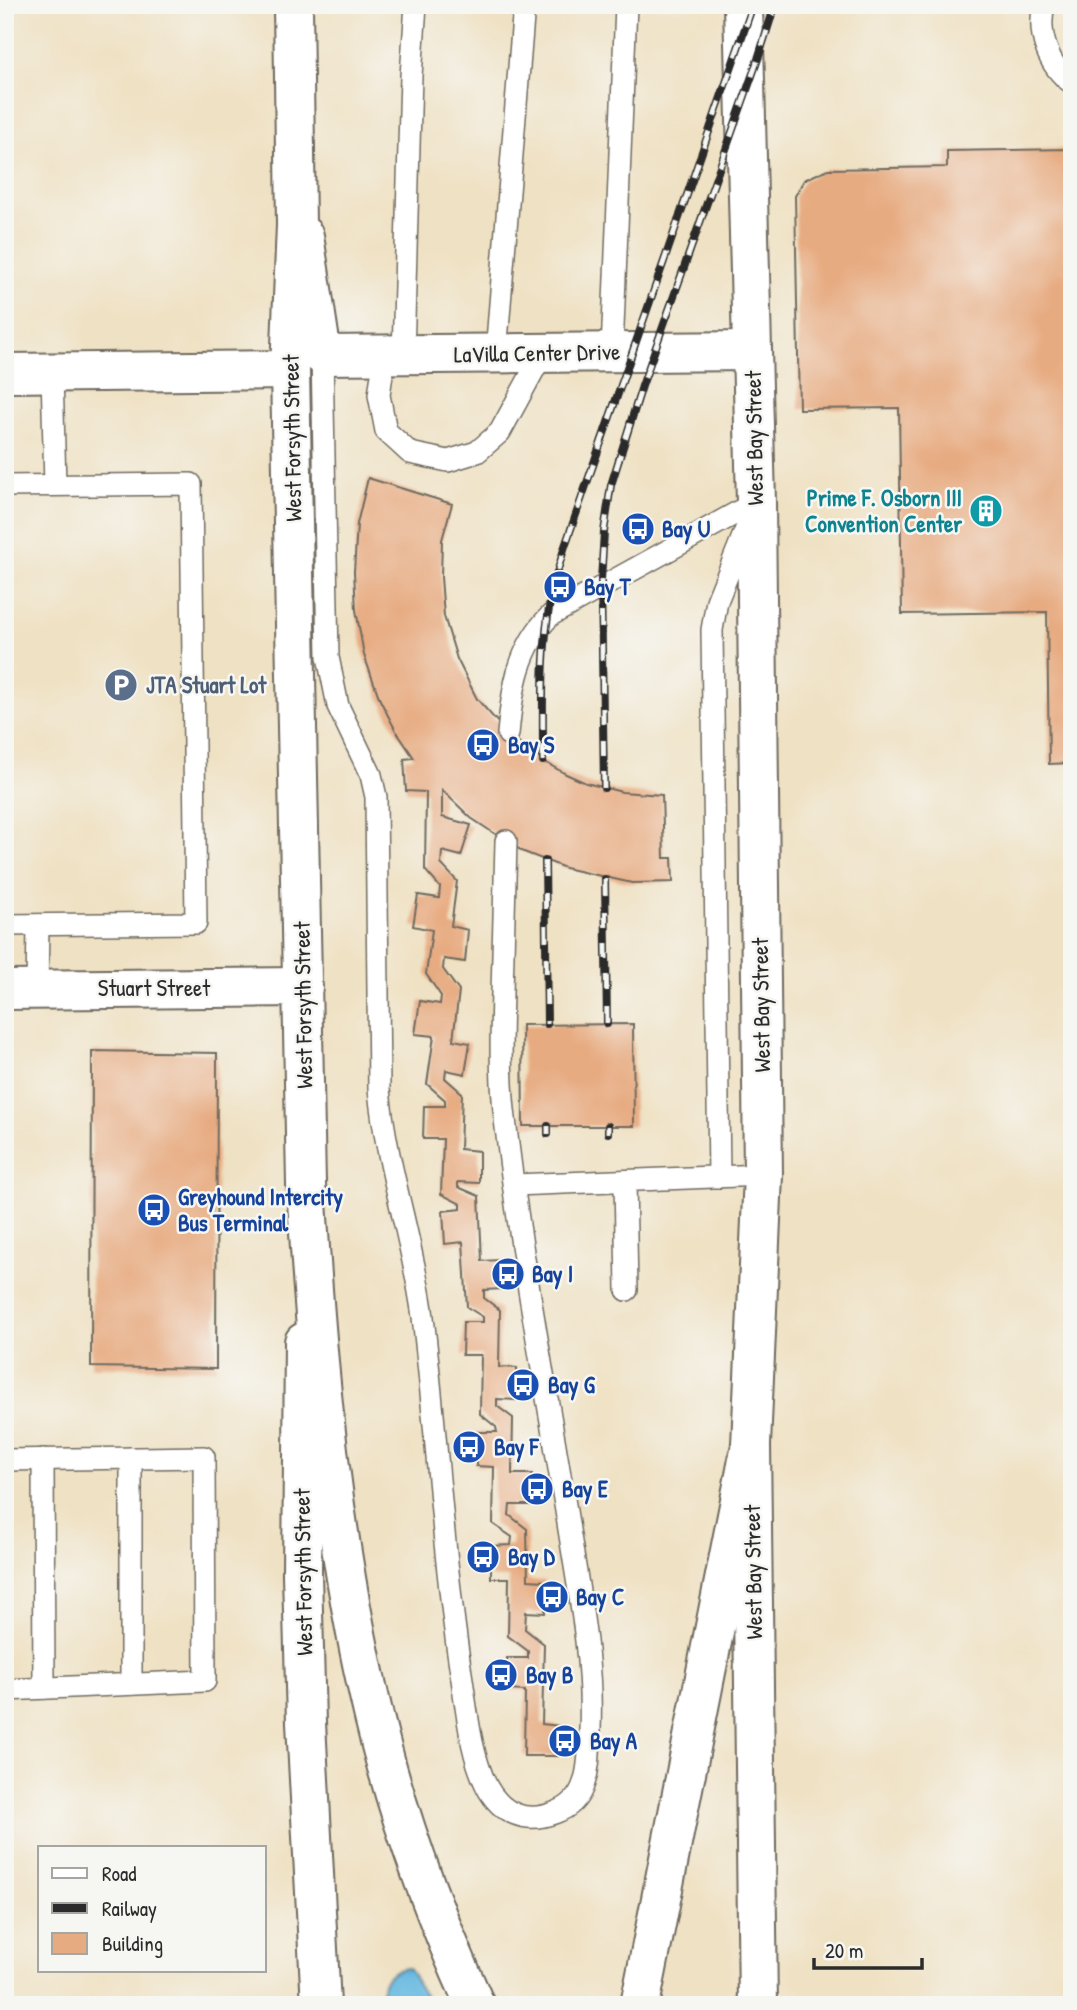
<svg xmlns="http://www.w3.org/2000/svg" width="1077" height="2010" font-family="'Patrick Hand',sans-serif">
  <rect width="100%" height="100%" fill="#f6f6f2"/>
  <filter id="ink" filterUnits="userSpaceOnUse"><feTurbulence type="fractalNoise" baseFrequency=".0143" numOctaves="2"/><feDisplacementMap in="SourceGraphic" scale="14" xChannelSelector="R" yChannelSelector="G"/><feConvolveMatrix kernelMatrix="1 2 1 2 8 2 1 2 1" color-interpolation-filters="sRGB"/></filter>
  <filter id="wash" filterUnits="userSpaceOnUse"><feTurbulence type="fractalNoise" baseFrequency=".00686" numOctaves="4" result="noise"/><feDisplacementMap in="SourceGraphic" scale="28" xChannelSelector="R" yChannelSelector="G"/><feGaussianBlur stdDeviation="1.57" result="paint"/><feColorMatrix in="noise" values="0 0 0 0 0 0 0 0 0 0 0 0 0 0 0 0 0 1.4 0 .05"/><feComposite in="paint" operator="in"/></filter>
  <g filter="url(#wash)">
    <rect width="100%" height="100%" fill="#efe1c3"/>
    <path fill="#65b8e0" stroke="#487286" stroke-width="2" d="M408,1968l23,37h-52c2,-22 5,-35 29,-37z"/>
    <g id="blocks">
      <g fill="#e7ab81">
        <path d="M1072,149v614l-23,1 -2,-152 -145,2 -3,-206 -100,1 -4,-213 9,-16 24,-11 119,-2v-16z"/>
        <path d="M368,478l84,26 -10,36 -1,37 3,39 13,43 20,40 31,35 35,27 23,13 20,9 36,9 40,3 2,63h8l1,24 -41,1 -67,-15 -41,-16 -35,-22 -18,-12 -29,-28v27l29,8 -10,31 -19,-5 -1,13 16,17 -6,45 17,4 -3,32 -21,-3 -1,10 16,22 -6,49 17,3 -5,31 -19,-4 -1,8 17,15 -2,56 19,2v32l-21,-1v5l21,9 3,65 17,-1 3,29 -18,1v8l16,12 -1,57 18,1v32l-20,-1v7l16,12 -1,56h20l-2,31h-20l-1,10 18,14 1,51 17,1v32l-19,-1 -1,17 19,15 -2,80 18,2 -1,30h-35l1,-65 -18,-1v-32h21v-7l-20,-15 1,-58h-18v-32l20,-1 1,-8 -19,-13 1,-57 -18,-1v-34h21l-1,-5 -16,-13 1,-59h-19l1,-33h20v-5l-16,-10 -4,-65 -18,2 -2,-33 18,-2v-5l-20,-10 2,-55h-20l1,-33h21v-6l-18,-16 7,-48 -19,-2 5,-33 20,3 1,-8 -15,-22 6,-44 -19,-4 5,-31 21,3 1,-11 -15,-17 1,-78 -20,-1 -2,-32 10,-1 -18,-27 -16,-31 -16,-45 -8,-45 -2,-38 3,-48z"/>
        <path d="M633,1024l1,102h-111l-1,-101z"/>
        <path d="M92,1051l125,2 -1,316 -125,-2z"/>
      </g>
    </g>
  </g>
  <g filter="url(#ink)">
    <use href="#blocks" fill-opacity="0" stroke="#706b60" stroke-width="2"/>
    <g fill="none" stroke-linecap="round" stroke-linejoin="round">
      <defs>
        <g id="service">
          <path d="M1044,5c-7,29 4,61 28,78"/>
          <path d="M612,352l14,-347"/>
          <path d="M385,354l-6,41 7,36 24,22 38,8 29,-9 23,-20 43,-79"/>
          <path d="M496,354l28,-349"/>
          <path d="M322,355l6,302 10,49 33,69 5,22 3,292c7,77 34,151 44,228 14,119 20,239 38,356 6,37 9,80 26,114 14,26 38,37 67,26 15,-5 25,-14 30,-30 6,-17 5,-35 6,-53 3,-72 -12,-142 -23,-213 -22,-135 -48,-271 -63,-407 -4,-39 -3,-78 -2,-117 1,-50 3,-101 4,-152"/>
          <path d="M403,355l8,-279 5,-71"/>
          <path d="M52,373l3,112"/>
          <path d="M5,486l186,-2 5,439 -191,2"/>
          <path d="M508,734c4,-44 10,-87 43,-119l205,-113"/>
          <path d="M37,989l1,-64"/>
          <path d="M719,1177l-7,-547 5,-29 31,-77"/>
          <path d="M625,1181l2,109"/>
          <path d="M514,1185l249,-10"/>
          <path d="M43,1459l1,229"/>
          <path d="M5,1460l199,-3 1,224 -200,9"/>
          <path d="M131,1684v-226"/>
        </g>
        <g id="minor">
          <path d="M304,236l18,119 430,-4"/>
          <path d="M5,373l285,-3"/>
          <path d="M5,990l298,-3"/>
        </g>
        <path id="tertiary" d="M304,1342l-2,232 4,149 15,282"/>
        <path id="secondary" d="M743,5l13,497 7,673 -12,270 7,560"/>
        <path id="primary" d="M293,5l3,220 -6,145 16,814"/>
        <g id="motorway">
          <path d="M306,1184c11,188 28,379 75,561 23,89 56,176 94,260"/>
          <path d="M640,2005l111,-560"/>
        </g>
      </defs>
      <use href="#service" stroke="#706b60" stroke-width="24"/>
      <use href="#minor" stroke="#706b60" stroke-width="42"/>
      <use href="#tertiary" stroke="#706b60" stroke-width="42"/>
      <use href="#secondary" stroke="#706b60" stroke-width="42"/>
      <use href="#primary" stroke="#706b60" stroke-width="42"/>
      <use href="#motorway" stroke="#706b60" stroke-width="42"/>
      <use href="#service" stroke="#fff" stroke-width="21"/>
      <use href="#minor" stroke="#fff" stroke-width="38"/>
      <use href="#tertiary" stroke="#fff" stroke-width="38"/>
      <use href="#secondary" stroke="#fff" stroke-width="38"/>
      <use href="#primary" stroke="#fff" stroke-width="38"/>
      <use href="#motorway" stroke="#fff" stroke-width="38"/>
      <defs>
        <g id="rail">
          <path d="M543,761c0,-55 -2,-110 8,-165 3,-16 9,-32 13,-47l189,-544"/>
          <path d="M604,788l-3,-208 3,-48 7,-47 31,-99 116,-327 17,-54"/>
          <path d="M545,861l2,163"/>
          <path d="M605,879l2,145"/>
          <path d="M548,1126v8"/>
          <path d="M608,1126v7"/>
        </g>
      </defs>
      <use href="#rail" stroke="#2b2b2b" stroke-width="8"/>
      <use href="#rail" stroke="#f6f6f2" stroke-width="5" stroke-dasharray="16" stroke-linecap="butt"/>
    </g>
  </g>
  <defs>
    <symbol id="building-disc" viewBox="-11 -11 22 22"><circle r="9.5" fill="#0f9aa8" stroke="#f6f6f2"/><path d="M-4-6H4V6H1V3H-1V6H-4ZM-2.5-4.3h1.7v1.8h-1.7ZM.8-4.3h1.7v1.8H.8ZM-2.5-1h1.7V.8h-1.7ZM.8-1h1.7V.8H.8Z" fill="#fff"/></symbol>
    <symbol id="bus-disc" viewBox="-11 -11 22 22"><circle r="9.5" fill="#1a4fb4" stroke="#f6f6f2"/><path d="M-5-6H5V4H4V6H2V4H-2V6H-4V4H-5ZM-3.5-4V0h7V-4ZM-3.5 1.2v1.5H-2V1.2ZM2 1.2v1.5H3.5V1.2Z" fill="#fff"/></symbol>
    <symbol id="parking-disc" viewBox="-11 -11 22 22"><circle r="9.5" fill="#5c6f8a" stroke="#f6f6f2"/><path d="M-3.5-5.5H1a3.5 3.5 0 0 1 0 7H-1V5.5H-3.5ZM-1-3.4V-.6H.8a1.4 1.4 0 0 0 0-2.8Z" fill="#fff"/></symbol>
  </defs>
  <g fill-rule="evenodd">
    <use href="#building-disc" x="967" y="492" width="38" height="38"/>
    <use href="#bus-disc" x="619" y="510" width="38" height="38"/>
    <use href="#bus-disc" x="541" y="568" width="38" height="38"/>
    <use href="#parking-disc" x="102" y="666" width="38" height="38"/>
    <use href="#bus-disc" x="464" y="726" width="38" height="38"/>
    <use href="#bus-disc" x="135" y="1191" width="38" height="38"/>
    <use href="#bus-disc" x="489" y="1255" width="38" height="38"/>
    <use href="#bus-disc" x="504" y="1366" width="38" height="38"/>
    <use href="#bus-disc" x="450" y="1428" width="38" height="38"/>
    <use href="#bus-disc" x="518" y="1470" width="38" height="38"/>
    <use href="#bus-disc" x="464" y="1538" width="38" height="38"/>
    <use href="#bus-disc" x="533" y="1578" width="38" height="38"/>
    <use href="#bus-disc" x="482" y="1656" width="38" height="38"/>
    <use href="#bus-disc" x="546" y="1722" width="38" height="38"/>
  </g>
  <g text-anchor="middle" stroke-width="5" stroke-linejoin="round" paint-order="stroke">
    <g font-size="23" fill="#2b2b2b" stroke="#f6f6f2">
      <text transform="translate(537 353) rotate(-1)" y="8">LaVilla Center Drive</text>
      <text transform="translate(292 438) rotate(-91)" y="8">West Forsyth Street</text>
      <text transform="translate(754 438) rotate(-91)" y="8">West Bay Street</text>
      <text x="154" y="996">Stuart Street</text>
      <text transform="translate(303 1005) rotate(-91)" y="8">West Forsyth Street</text>
      <text transform="translate(761 1005) rotate(-91)" y="8">West Bay Street</text>
      <text transform="translate(303 1572) rotate(-91)" y="8">West Forsyth Street</text>
      <text transform="translate(753 1572) rotate(-91)" y="8">West Bay Street</text>
    </g>
    <g font-size="23" font-weight="bold" fill="#0d838f" stroke="#f6f6f2" text-anchor="end">
      <text x="962" y="506">Prime F. Osborn III<tspan x="962" dy="26">Convention Center</tspan></text>
    </g>
    <g font-size="23" font-weight="bold" fill="#164399" stroke="#f6f6f2" text-anchor="start">
      <text x="662" y="537">Bay U</text>
      <text x="584" y="595">Bay T</text>
      <text x="508" y="753">Bay S</text>
      <text x="178" y="1205">Greyhound Intercity<tspan x="178" dy="26">Bus Terminal</tspan></text>
      <text x="532" y="1282">Bay I</text>
      <text x="548" y="1393">Bay G</text>
      <text x="494" y="1455">Bay F</text>
      <text x="562" y="1497">Bay E</text>
      <text x="508" y="1565">Bay D</text>
      <text x="576" y="1605">Bay C</text>
      <text x="526" y="1683">Bay B</text>
      <text x="590" y="1749">Bay A</text>
    </g>
    <g font-size="23" font-weight="bold" fill="#4e5e75" stroke="#f6f6f2" text-anchor="start">
      <text x="146" y="693">JTA Stuart Lot</text>
    </g>
  </g>
  <rect width="1077" height="2010" fill="none" stroke="#f6f6f2" stroke-width="28"/>
  <rect x="38" y="1846" width="228" height="126" fill="#f6f6f2" stroke="#a5a5a2" stroke-width="2"/>
  <rect x="52" y="1868" width="35" height="10" fill="#ffffff" stroke="#a5a5a2" stroke-width="2"/>
  <text x="102" y="1881" font-size="21" fill="#2b2b2b">Road</text>
  <rect x="52" y="1903" width="35" height="10" fill="#2b2b2b" stroke="#a5a5a2" stroke-width="2"/>
  <text x="102" y="1916" font-size="21" fill="#2b2b2b">Railway</text>
  <rect x="52" y="1933" width="35" height="21" fill="#e7ab81" stroke="#a5a5a2" stroke-width="2"/>
  <text x="102" y="1951" font-size="21" fill="#2b2b2b">Building</text>
  <path d="M814 1958v10h108v-10" fill="none" stroke="#2b2b2b" stroke-width="3.5"/>
  <text x="825" y="1958" font-size="21" fill="#2b2b2b" stroke="#f6f6f2" stroke-width="5" paint-order="stroke">20 m</text>
</svg>
